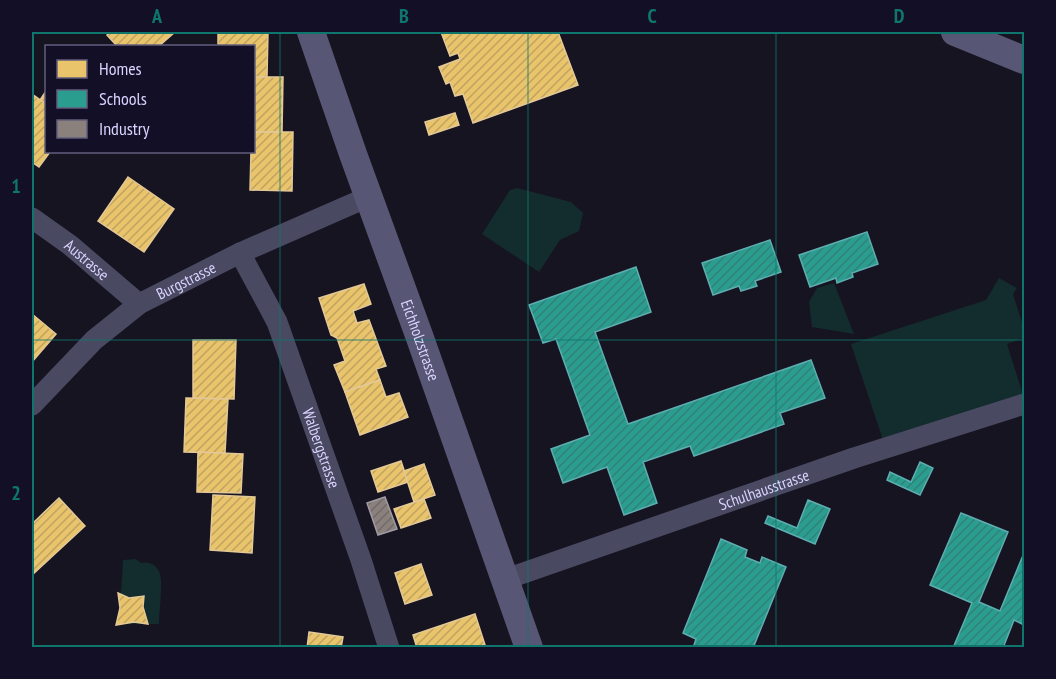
<svg xmlns="http://www.w3.org/2000/svg" width="1056" height="679" font-family="'PT Sans Narrow',sans-serif">
  <defs>
    <pattern id="homes-hatch" width="6" height="6" patternUnits="userSpaceOnUse" patternTransform="scale(1.5)"><rect width="6" height="6" fill="#e9c46a"/><path d="M-1 1l2-2M0 6l6-6M5 7l2-2" fill="none" stroke="#bfa362"/></pattern>
    <pattern id="schools-hatch" width="6" height="6" patternUnits="userSpaceOnUse" patternTransform="scale(1.5)"><rect width="6" height="6" fill="#2a9d8f"/><path d="M-1 1l2-2M0 6l6-6M5 7l2-2" fill="none" stroke="#31817b"/></pattern>
    <pattern id="industry-hatch" width="6" height="6" patternUnits="userSpaceOnUse" patternTransform="scale(1.5)"><rect width="6" height="6" fill="#8a817c"/><path d="M-1 1l2-2M0 6l6-6M5 7l2-2" fill="none" stroke="#706a6b"/></pattern>
  </defs>
  <rect width="100%" height="100%" fill="#161421"/>
  <g fill="#132c2d">
    <path d="M517,188l54,14 12,11 -4,18 -19,9 -21,32 -57,-38 28,-44z"/>
    <path d="M999,278l18,10 -4,6 11,35v9l-17,6 16,51 -140,45 -32,-96 135,-44z"/>
    <path d="M834,283l20,51 -42,-7 -3,-25 8,-14z"/>
    <path d="M136,559l5,4c9,-2 16,2 19,11 3,8 -1,40 -1,50h-40l4,-64z"/>
  </g>
  <g fill="url(#homes-hatch)" stroke="#e4c997" stroke-width="1.5">
    <path d="M111,32h64l-16,14h-42l-10,-11z"/>
    <path d="M218,32h50l-1,45h-13v-31h-36z"/>
    <path d="M441,32h117l20,53 -105,38 -10,-29 -8,2 -5,-14 -4,2 -7,-17 21,-8 -2,-6 -8,3z"/>
    <path d="M254,77h29l-1,55h-28z"/>
    <path d="M46,91v13l-6,-4z"/>
    <path d="M32,94l14,10v48h4l-11,15 -7,-5z"/>
    <path d="M455,113l4,12 -30,10 -4,-13z"/>
    <path d="M254,132h39l-1,59 -42,-1 1,-38h3z"/>
    <path d="M128,177l46,32 -30,43 -46,-31z"/>
    <path d="M364,284l7,20 -18,7 4,12 12,-3 17,46 -10,3 4,11 -35,12 -11,-27 11,-4 -8,-23 -6,-3 -12,-37z"/>
    <path d="M32,314l24,20 -24,28z"/>
    <path d="M193,340h43l-2,59 -41,-1z"/>
    <path d="M380,380l6,17 13,-4 9,24 -48,18 -15,-43z"/>
    <path d="M186,398l42,1 -3,54 -41,-1z"/>
    <path d="M198,452l45,2 -2,39 -44,-1z"/>
    <path d="M401,461l7,21 -30,10 -7,-21z"/>
    <path d="M424,464l11,31 -21,7 -10,-31z"/>
    <path d="M213,495l42,2 -3,56 -42,-3z"/>
    <path d="M59,498l26,28 -53,49v-51z"/>
    <path d="M424,499l7,19 -30,10 -7,-19z"/>
    <path d="M421,564l11,31 -27,9 -10,-31z"/>
    <path d="M118,593l11,5 15,-2 -1,11 5,17 -14,-2 -18,3 4,-17z"/>
    <path d="M475,614l11,34h-69l-4,-13z"/>
    <path d="M309,632l34,5 -2,11h-34z"/>
  </g>
  <g fill="url(#schools-hatch)" stroke="#5eaeb1" stroke-width="1.5">
    <path d="M867,232l11,32 -26,9 1,4 -16,6 -1,-5 -26,9 -11,-32z"/>
    <path d="M770,240l11,32 -26,9 2,5 -16,5 -2,-5 -26,9 -11,-32z"/>
    <path d="M636,267l15,45 -56,20 33,92 183,-64 14,38 -45,15 4,11 -90,32 -4,-10 -47,16 14,41 -33,12 -17,-48 -44,16 -12,-34 39,-14 -34,-96 -13,4 -14,-38z"/>
    <path d="M920,462l13,6 -13,27 -33,-15 3,-8 21,10z"/>
    <path d="M808,500l22,9 -15,35 -50,-21 3,-7 29,12z"/>
    <path d="M961,513l47,19 -29,70 21,9 24,-58v72l-10,-5 -11,28h-50l19,-45 -42,-18z"/>
    <path d="M721,539l26,11 -2,7 15,6 2,-6 24,10 -33,81h-60l3,-9 -13,-6z"/>
  </g>
  <path fill="url(#industry-hatch)" stroke="#a29aa3" stroke-width="1.5" d="M385,497l12,32 -19,6 -11,-32z"/>
  <g fill="none" stroke-linecap="round" stroke-linejoin="round">
    <g stroke="#4a4962" stroke-width="21">
      <path id="s1" d="M32,218l38,27 69,59"/>
      <path id="s2" d="M240,253l37,69 84,238 28,88"/>
      <path id="s3" d="M32,405l62,-65 45,-36 101,-51 128,-56"/>
      <path id="s4" d="M506,579l348,-121 170,-54"/>
    </g>
    <g stroke="#575674" stroke-width="28">
      <path id="s5" d="M311,32l42,122 67,184 109,310"/>
      <path d="M955,32l69,28"/>
    </g>
  </g>
  <path fill="none" stroke="#0f766e" stroke-width="1.5" stroke-opacity="0.55" d="M280,32v616M528,32v616M776,32v616M32,340h992"/>
  <g text-anchor="middle" stroke-width="6" stroke-linejoin="round" paint-order="stroke">
    <g font-size="16" fill="#d9d4ff" stroke="#130f26">
      <text dy="6" stroke="none"><textPath href="#s1" startOffset="69">Austrasse</textPath></text>
      <text dy="6" stroke="none"><textPath href="#s3" startOffset="200">Burgstrasse</textPath></text>
      <text dy="6" stroke="none"><textPath href="#s5" startOffset="327">Eichholzstrasse</textPath></text>
      <text dy="6" stroke="none"><textPath href="#s2" startOffset="212">Walbergstrasse</textPath></text>
      <text dy="6" stroke="none"><textPath href="#s4" startOffset="273">Schulhausstrasse</textPath></text>
    </g>
  </g>
  <rect width="1056" height="679" fill="none" stroke="#130f26" stroke-width="66"/>
  <rect x="45" y="45" width="210" height="108" fill="#130f26" stroke="#625e7d" stroke-width="1.5"/>
  <rect x="57" y="60" width="30" height="18" fill="#e9c46a" stroke="#625e7d" stroke-width="1.5"/>
  <text x="99" y="75" font-size="18" fill="#d9d4ff">Homes</text>
  <rect x="57" y="90" width="30" height="18" fill="#2a9d8f" stroke="#625e7d" stroke-width="1.5"/>
  <text x="99" y="105" font-size="18" fill="#d9d4ff">Schools</text>
  <rect x="57" y="120" width="30" height="18" fill="#8a817c" stroke="#625e7d" stroke-width="1.5"/>
  <text x="99" y="135" font-size="18" fill="#d9d4ff">Industry</text>
  <rect x="33" y="33" width="990" height="613" fill="none" stroke="#0f766e" stroke-width="2"/>
  <g font-size="20" text-anchor="middle" font-weight="bold" fill="#0f766e">
    <text x="157" y="23">A</text>
    <text x="404" y="23">B</text>
    <text x="652" y="23">C</text>
    <text x="899" y="23">D</text>
    <text x="16" y="193">1</text>
    <text x="16" y="500">2</text>
  </g>
</svg>
